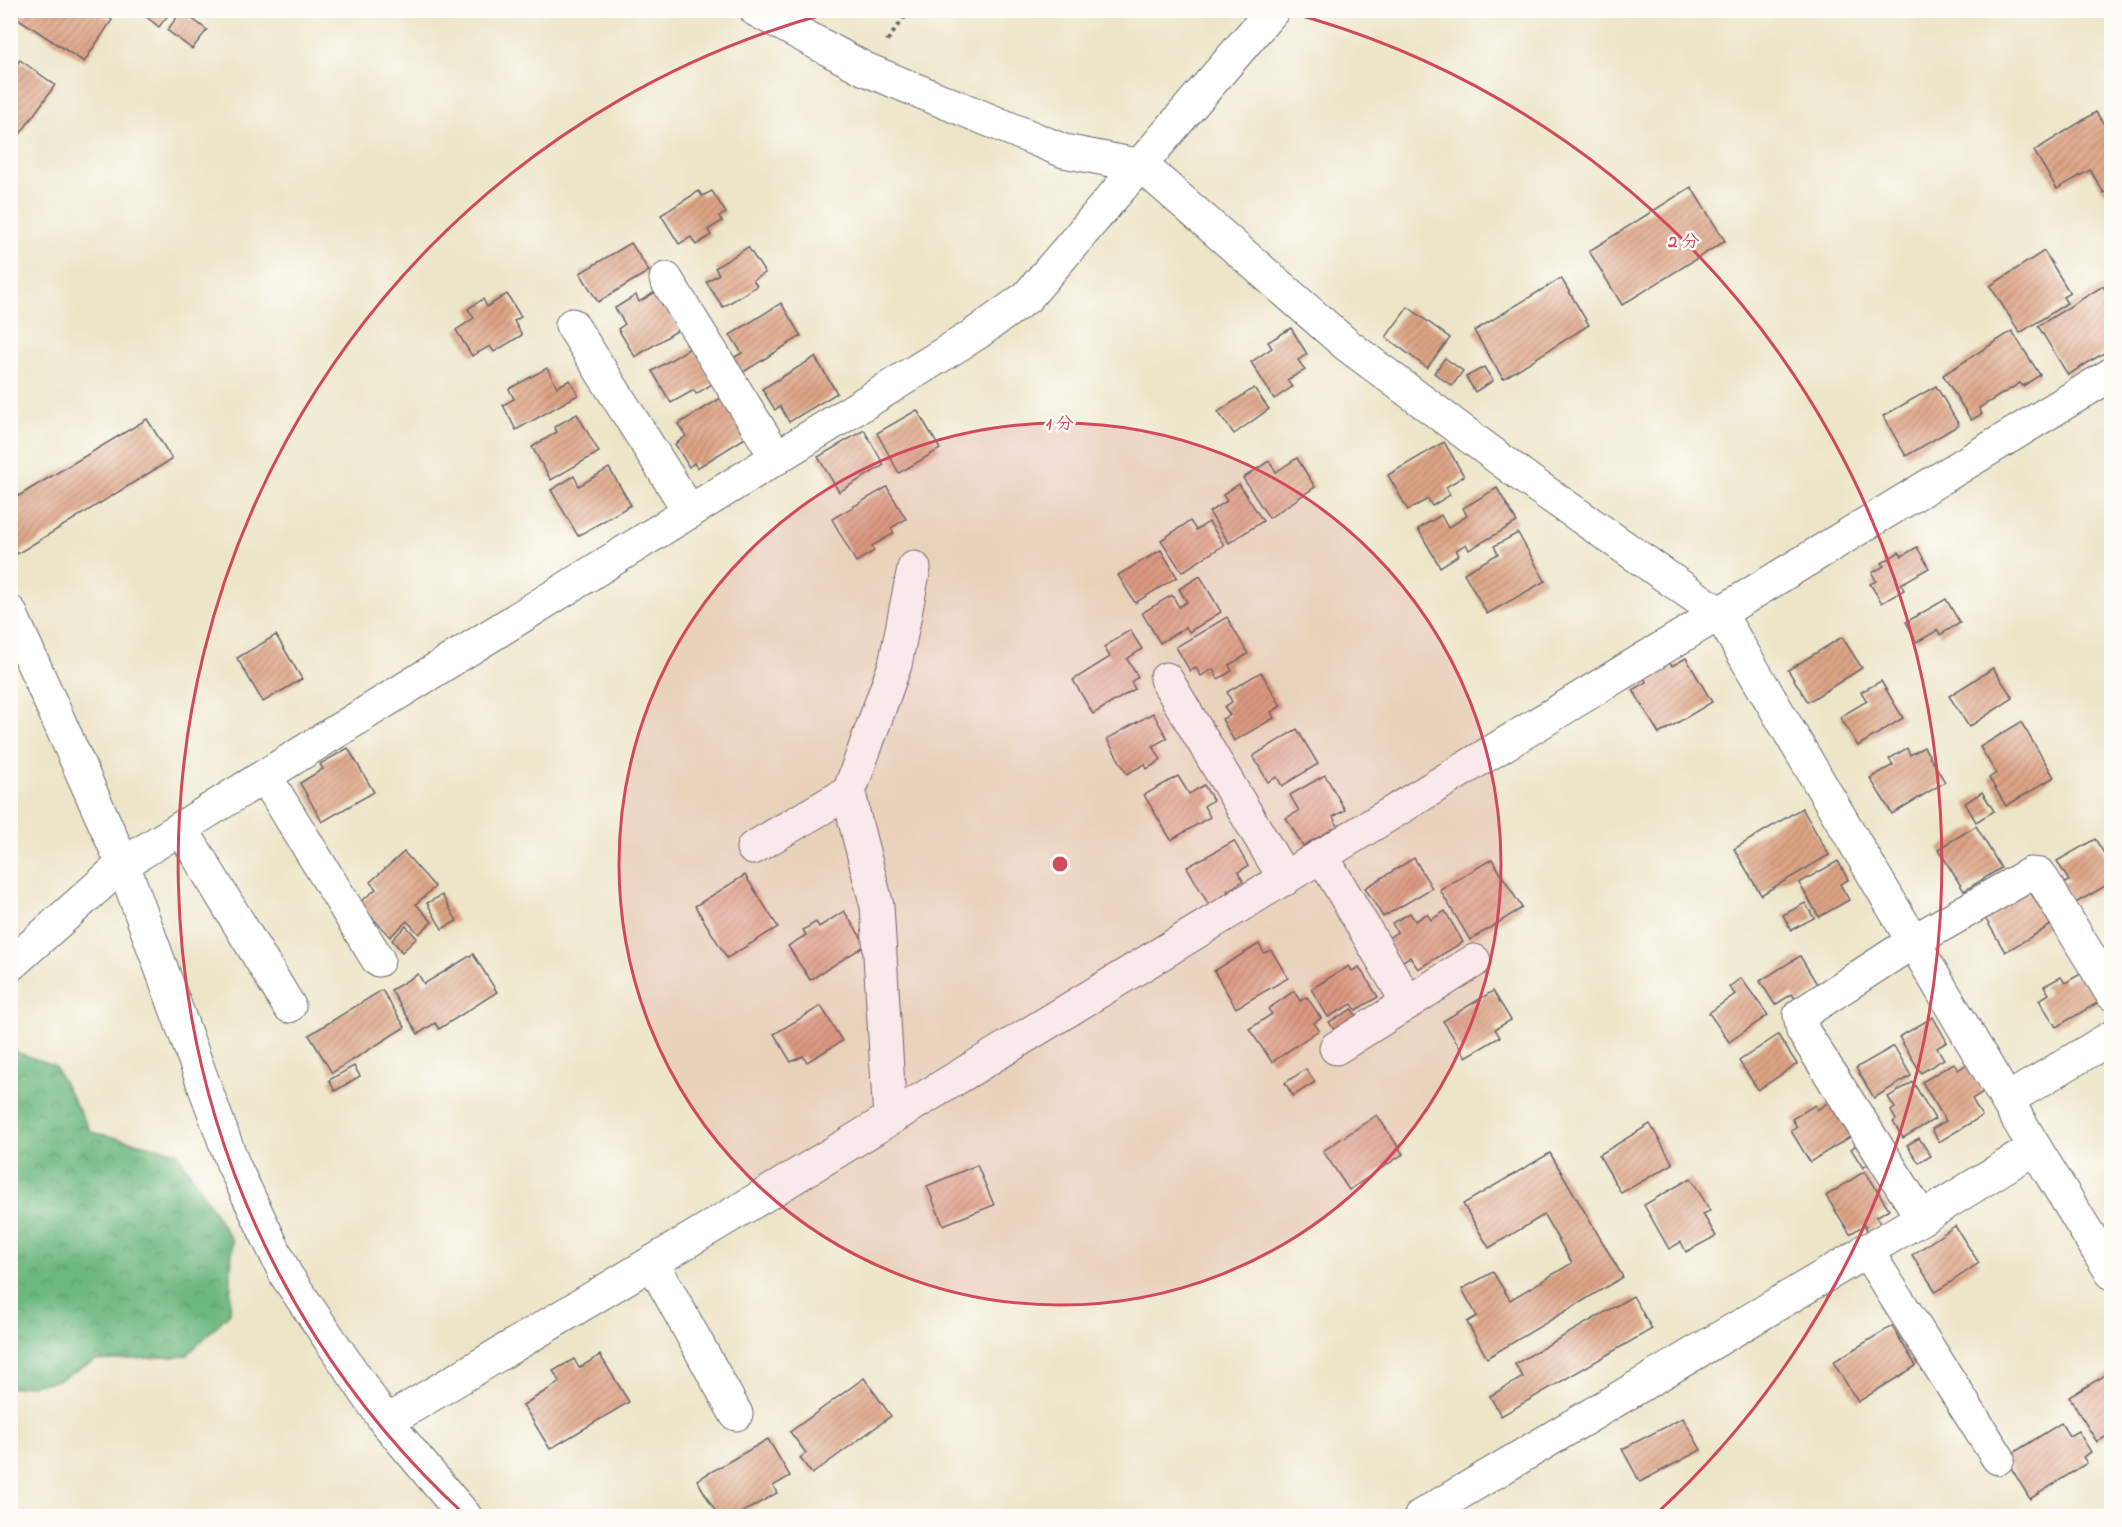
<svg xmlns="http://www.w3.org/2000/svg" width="2122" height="1527" font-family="'Indie Flower','Klee One',sans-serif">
  <defs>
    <pattern id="forest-crowns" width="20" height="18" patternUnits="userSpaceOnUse" patternTransform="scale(1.5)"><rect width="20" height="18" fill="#6db87f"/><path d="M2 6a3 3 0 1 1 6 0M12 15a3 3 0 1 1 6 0" fill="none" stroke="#599569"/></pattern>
    <pattern id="building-hatch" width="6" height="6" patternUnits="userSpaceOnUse" patternTransform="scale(1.5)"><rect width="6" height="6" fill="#dea485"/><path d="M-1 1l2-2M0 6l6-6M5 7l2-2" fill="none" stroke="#b4856e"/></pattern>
  </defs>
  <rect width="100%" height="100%" fill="#fdfcf7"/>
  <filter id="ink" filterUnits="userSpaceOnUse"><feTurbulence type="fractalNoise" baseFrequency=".0167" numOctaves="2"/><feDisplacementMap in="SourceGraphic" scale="12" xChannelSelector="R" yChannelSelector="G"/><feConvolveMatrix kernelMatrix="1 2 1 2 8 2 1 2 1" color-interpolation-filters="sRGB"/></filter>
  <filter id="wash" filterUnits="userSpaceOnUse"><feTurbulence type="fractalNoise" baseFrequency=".008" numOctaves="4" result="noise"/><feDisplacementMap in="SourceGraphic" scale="24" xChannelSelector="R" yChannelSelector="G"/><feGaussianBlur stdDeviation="1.35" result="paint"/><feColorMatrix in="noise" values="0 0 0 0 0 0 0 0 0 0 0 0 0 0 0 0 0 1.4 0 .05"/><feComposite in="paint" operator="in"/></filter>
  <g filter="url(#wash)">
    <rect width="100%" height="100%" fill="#ede5c8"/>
    <path fill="url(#forest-crowns)" stroke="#486d5d" stroke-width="1.5" d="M10,1050l44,15 37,67 86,20 55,89 -2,72 -44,43 -91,5 -39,20 -45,7z"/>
    <g id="blocks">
      <g fill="url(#building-hatch)">
        <path d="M17,10h81l14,10 -28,42 -70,-46z"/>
        <path d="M138,10h34l-13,17z"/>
        <path d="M182,11l25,19 -15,19 -25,-19z"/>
        <path d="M20,60l35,25 -39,55 -6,-4v-63z"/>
        <path d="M2096,112l16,25v52l-8,4 -14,-23 -33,19 -23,-38z"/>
        <path d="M1691,187l34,54 -103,64 -33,-54z"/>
        <path d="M699,191l3,5 10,-5 14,22 -7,3 3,5 -14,9 3,5 -15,10 -5,-8 -12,7 -18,-29z"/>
        <path d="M631,243l18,28 -51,31 -18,-29z"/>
        <path d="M748,247l17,26 -12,7 4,6 -34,21 -17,-25 13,-8 -4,-6z"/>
        <path d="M2044,251l26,42 -7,4 4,6 -47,30 -30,-47z"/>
        <path d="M1561,278l28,47 -86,54 -29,-48z"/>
        <path d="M2103,286l9,14v48l-44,27 -30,-49z"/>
        <path d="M657,291l23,38 -45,28 -17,-28 7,-5 -10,-16 21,-13 3,7z"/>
        <path d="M507,294l14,23 -7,4 8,14 -28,17 -4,-6 -18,10 -16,-26 18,-12 -6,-9 15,-10 4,8z"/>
        <path d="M781,303l20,33 -59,37 -9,-15 9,-5 -12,-18z"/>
        <path d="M1408,307l42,31 -23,30 -41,-31z"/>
        <path d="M1291,328l16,26 -9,6 7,10 -18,10 5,7 -18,12 -23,-37 21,-14 -4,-6z"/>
        <path d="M2012,331l28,44 -17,11 -3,-3 -41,25 3,6 -11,6 -28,-45z"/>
        <path d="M692,347l22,36 -18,11 -2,-4 -23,13 -19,-32z"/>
        <path d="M815,357l22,36 -48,29 -9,-16 -5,4 -13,-21z"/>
        <path d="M1445,358l18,13 -11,15 -18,-13z"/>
        <path d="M1484,367l9,14 -18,11 -9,-15z"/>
        <path d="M547,368l10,19 13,-7 8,15 -62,35 -13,-25 11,-6 -5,-10z"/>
        <path d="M1936,386l23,39 -53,31 -23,-40z"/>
        <path d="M1254,388l15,21 -35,25 -16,-22z"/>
        <path d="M721,398l29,37 -53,33 -3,-5 -5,4 -14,-23 11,-8 -8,-12z"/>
        <path d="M917,410l23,39 -41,24 -22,-40z"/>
        <path d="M577,414l22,38 -48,28 -19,-33 25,-15 -3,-5z"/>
        <path d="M147,419l25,40 -155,95 -7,-10v-43z"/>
        <path d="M864,430l20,35 -45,27 -21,-35z"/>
        <path d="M1444,442l20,34 -18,11 4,8 -18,11 -4,-7 -20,11 -20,-35z"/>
        <path d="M1297,458l18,29 -46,31 -26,-40 26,-17 7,11z"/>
        <path d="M609,468l22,37 -53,31 -27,-46 23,-14 5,10z"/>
        <path d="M1239,484l24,37 -34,22 -20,-31 18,-11 -4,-6z"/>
        <path d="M887,487l19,32 -15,9 3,5 -22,13 2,5 -18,11 -24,-43z"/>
        <path d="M1497,488l20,34 -48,28 -3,-6 -10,6 3,5 -19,12 -22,-38 23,-14 7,13 19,-12 -4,-8z"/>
        <path d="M1190,521l6,9 13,-8 15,23 -42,27 -21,-32z"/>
        <path d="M1518,533l27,48 -58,33 -23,-41 34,-19 -4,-8z"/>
        <path d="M1917,547l12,21 -28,16 3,6 -22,13 -12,-19 6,-3 -4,-8 12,-7 -2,-3 17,-11 3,4z"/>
        <path d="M1161,550l16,27 -42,26 -17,-28z"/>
        <path d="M1200,576l21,36 -32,20 -3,-5 -26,16 -18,-30 30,-18 7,12 8,-5 -8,-13z"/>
        <path d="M1946,599l14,24 -20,12 -2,-5 -21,12 -11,-20z"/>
        <path d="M1227,617l21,37 -19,11 3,6 -14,8 -5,-10 -12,7 -5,-8 -6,3 -14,-24z"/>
        <path d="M1130,630l12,19 -15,10 11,18 -7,5 4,7 -42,25 -20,-34 37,-23 -6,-10z"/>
        <path d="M276,635l26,44 -39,23 -26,-44z"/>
        <path d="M1842,637l20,31 -54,34 -20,-32z"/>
        <path d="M1686,658l26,44 -53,32 -26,-44 13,-8 -3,-7 25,-14 4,5z"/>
        <path d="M1993,668l20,30 -44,29 -20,-31z"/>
        <path d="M1261,672l20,34 -10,6 3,6 -40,23 -12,-22 8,-4 -6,-8 8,-5 -5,-10z"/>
        <path d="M1881,681l22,37 -45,28 -18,-29 27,-16 -6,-9z"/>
        <path d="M1153,713l14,25 -14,8 8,14 -14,9 -2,-5 -18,10 -20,-35z"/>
        <path d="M2021,722l33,55 -48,29 -17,-28 7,-5 -16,-26z"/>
        <path d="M1297,729l21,35 -36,22 -5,-9 -9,5 -15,-26z"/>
        <path d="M1924,747l21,35 -53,32 -22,-36 23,-13 -4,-6 18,-11 3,7z"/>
        <path d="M348,748l26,44 -52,30 -22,-39 23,-14 -3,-5z"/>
        <path d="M1325,775l20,35 -12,7 5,9 -35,20 -17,-28 13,-7 -9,-16z"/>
        <path d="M1178,776l11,18 15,-9 9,15 -9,6 6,11 -39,23 -27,-45z"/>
        <path d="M1982,792l12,19 -18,11 -11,-19z"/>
        <path d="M1802,808l27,47 -68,40 -27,-46z"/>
        <path d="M1976,826l25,42 -37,23 -26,-42z"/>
        <path d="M2095,839l17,27v16l-38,22 -12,-20 7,-3 -12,-20z"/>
        <path d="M1234,841l14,25 -10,6 5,9 -16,10 3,5 -20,11 -23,-40z"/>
        <path d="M404,852l31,35 -19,17 16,18 -13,12 -12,-13 -17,16 -31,-34 17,-14 -6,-7z"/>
        <path d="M1414,858l18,30 -49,29 -18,-29z"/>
        <path d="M1492,859l30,49 -52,32 -30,-50z"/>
        <path d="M1838,861l10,19 -8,4 9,16 -30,17 -20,-34z"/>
        <path d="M745,875l33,52 -51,31 -32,-52z"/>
        <path d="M2026,885l25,40 -46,27 -20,-34z"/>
        <path d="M442,895l15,26 -15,8 -15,-26z"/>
        <path d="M1805,903l9,15 -23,12 -8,-15z"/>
        <path d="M844,911l22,34 -56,35 -22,-34 18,-11 -3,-5 13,-8 3,5z"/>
        <path d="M1445,911l18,31 -45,27 -8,-12 -9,5 -14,-23 10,-7 -5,-9 18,-10 5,8 12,-7 4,6z"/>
        <path d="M406,926l11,12 -15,14 -10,-12z"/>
        <path d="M1259,944l5,9 7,-3 17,28 -52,30 -22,-37z"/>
        <path d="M473,954l24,38 -58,37 -4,-6 -17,11 -27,-44 27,-16 6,10z"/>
        <path d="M1800,956l20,33 -22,14 -6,-9 -17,11 -15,-24z"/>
        <path d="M1349,966l3,5 7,-4 19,30 -22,13 -4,-6 -24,13 -17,-28z"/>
        <path d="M2082,973l17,29 -43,25 -17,-27 10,-6 -5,-8 17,-9 4,6z"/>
        <path d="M1741,978l27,37 -39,27 -20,-29 26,-19 -6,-7z"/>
        <path d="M382,990l23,37 -73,46 -23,-38z"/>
        <path d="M1294,991l6,10 7,-4 14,21 -7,5 5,7 -47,32 -23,-33 23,-15 -4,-5z"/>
        <path d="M1493,991l18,29 -16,9 5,8 -34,20 -23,-36z"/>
        <path d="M821,1006l21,35 -35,21 -4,-6 -12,6 -17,-28z"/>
        <path d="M1352,1009l6,10 -22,14 -7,-11z"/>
        <path d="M1933,1017l14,25 -10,6 7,11 -23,14 -22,-36z"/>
        <path d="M1778,1035l19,29 -39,26 -19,-29z"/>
        <path d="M1894,1046l17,30 -37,22 -18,-30z"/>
        <path d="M1954,1063l4,7 9,-6 16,28 -11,7 10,17 -43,26 -7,-13 14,-8 -24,-39z"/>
        <path d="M354,1066l6,10 -25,15 -6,-11z"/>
        <path d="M1306,1069l9,13 -22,14 -8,-13z"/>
        <path d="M1913,1082l22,37 -32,19 -10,-16 3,-2 -5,-9 4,-3 -7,-11z"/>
        <path d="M1832,1100l26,32 -48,30 -19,-31 6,-4 -5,-8 23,-14 2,5z"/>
        <path d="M1377,1115l26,39 -54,36 -26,-39z"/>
        <path d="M1650,1124l23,40 -52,29 -22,-38z"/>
        <path d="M1919,1138l12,18 -12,7 -12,-18z"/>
        <path d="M1864,1139l13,19 -14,10 -12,-19z"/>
        <path d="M1550,1153l73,124 -136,81 -20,-36 10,-6 -15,-27 31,-17 17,28 62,-37 -28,-48 -55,33 -26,-44z"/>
        <path d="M977,1165l17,40 -51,20 -16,-39z"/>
        <path d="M1865,1171l24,38 -13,8 5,6 -13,9 -4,-7 -14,9 -24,-38z"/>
        <path d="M1691,1178l19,33 -7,3 13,22 -30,16 -5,-10 -12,7 -25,-44z"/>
        <path d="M1955,1226l24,37 -43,29 -24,-37z"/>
        <path d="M1633,1296l19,33 -151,87 -11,-20 33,-19 -8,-13z"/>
        <path d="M1892,1326l24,40 -58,36 -25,-40z"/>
        <path d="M600,1355l29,47 -79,47 -27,-44 37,-23 -7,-11 21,-12 5,9z"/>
        <path d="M2112,1371v62l-15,9 -28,-45z"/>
        <path d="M864,1378l27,38 -79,58 -12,-16 6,-5 -16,-21z"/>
        <path d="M1683,1418l18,32 -61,32 -18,-33z"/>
        <path d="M2061,1423l8,13 9,-5 13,21 -8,5 4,6 -57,36 -25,-41z"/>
        <path d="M768,1439l22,37 -17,10 4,7 -41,23h-18l-21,-36z"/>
      </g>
    </g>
  </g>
  <g filter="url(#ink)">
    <use href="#blocks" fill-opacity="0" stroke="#69666c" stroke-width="1.5"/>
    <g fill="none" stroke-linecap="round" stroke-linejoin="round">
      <defs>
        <g id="minor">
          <path d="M756,10l109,59 199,82 78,15 205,179 181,135 192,134 315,534 77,125"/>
          <path d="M666,279l111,179"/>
          <path d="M572,325l118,187"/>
          <path d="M10,612l113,252 110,300 53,111 100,147 79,94"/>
          <path d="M1166,679l119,200"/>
          <path d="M265,776l113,184"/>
          <path d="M181,828l108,178"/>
          <path d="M753,848l96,-56"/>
          <path d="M1322,856l86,147"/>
          <path d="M10,965l113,-101 851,-529 53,-38 246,-287"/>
          <path d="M1336,1048l138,-87"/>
          <path d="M2007,1100l105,-63"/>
          <path d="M890,1119l-13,-213 -22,-85 -6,-29 46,-127 19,-97"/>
          <path d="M1922,1218l-119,-187 -3,-16 114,-74 116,-67 10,1 72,119"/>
          <path d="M1866,1250l132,208"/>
          <path d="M652,1262l84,152"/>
          <path d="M386,1422l382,-229 1344,-819"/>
          <path d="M1421,1516l501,-298 113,-70"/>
        </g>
      </defs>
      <use href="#minor" stroke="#69666c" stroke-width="35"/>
      <path stroke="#69666c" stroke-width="4" stroke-dasharray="4.5 4.5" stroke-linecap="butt" d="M887,41l23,-31"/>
      <use href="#minor" stroke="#fff" stroke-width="33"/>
    </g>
  </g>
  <circle cx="1060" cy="864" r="441" fill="#d1495b" fill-opacity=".12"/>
  <g fill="none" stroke="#d1495b" stroke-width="3">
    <circle cx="1060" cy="864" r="441"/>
    <path d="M464 1514A882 882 0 0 1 832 12M1288 12A882 882 0 0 1 1656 1514"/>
  </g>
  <circle cx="1060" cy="864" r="9" fill="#d1495b" stroke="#fdfcf7" stroke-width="3"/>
  <g font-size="18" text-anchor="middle" font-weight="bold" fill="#d1495b" stroke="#fdfcf7" stroke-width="5" stroke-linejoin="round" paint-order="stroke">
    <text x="1684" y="247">2 分</text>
    <text x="1060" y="429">1 分</text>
  </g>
  <rect width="2122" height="1527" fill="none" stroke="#fdfcf7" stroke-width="36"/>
</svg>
